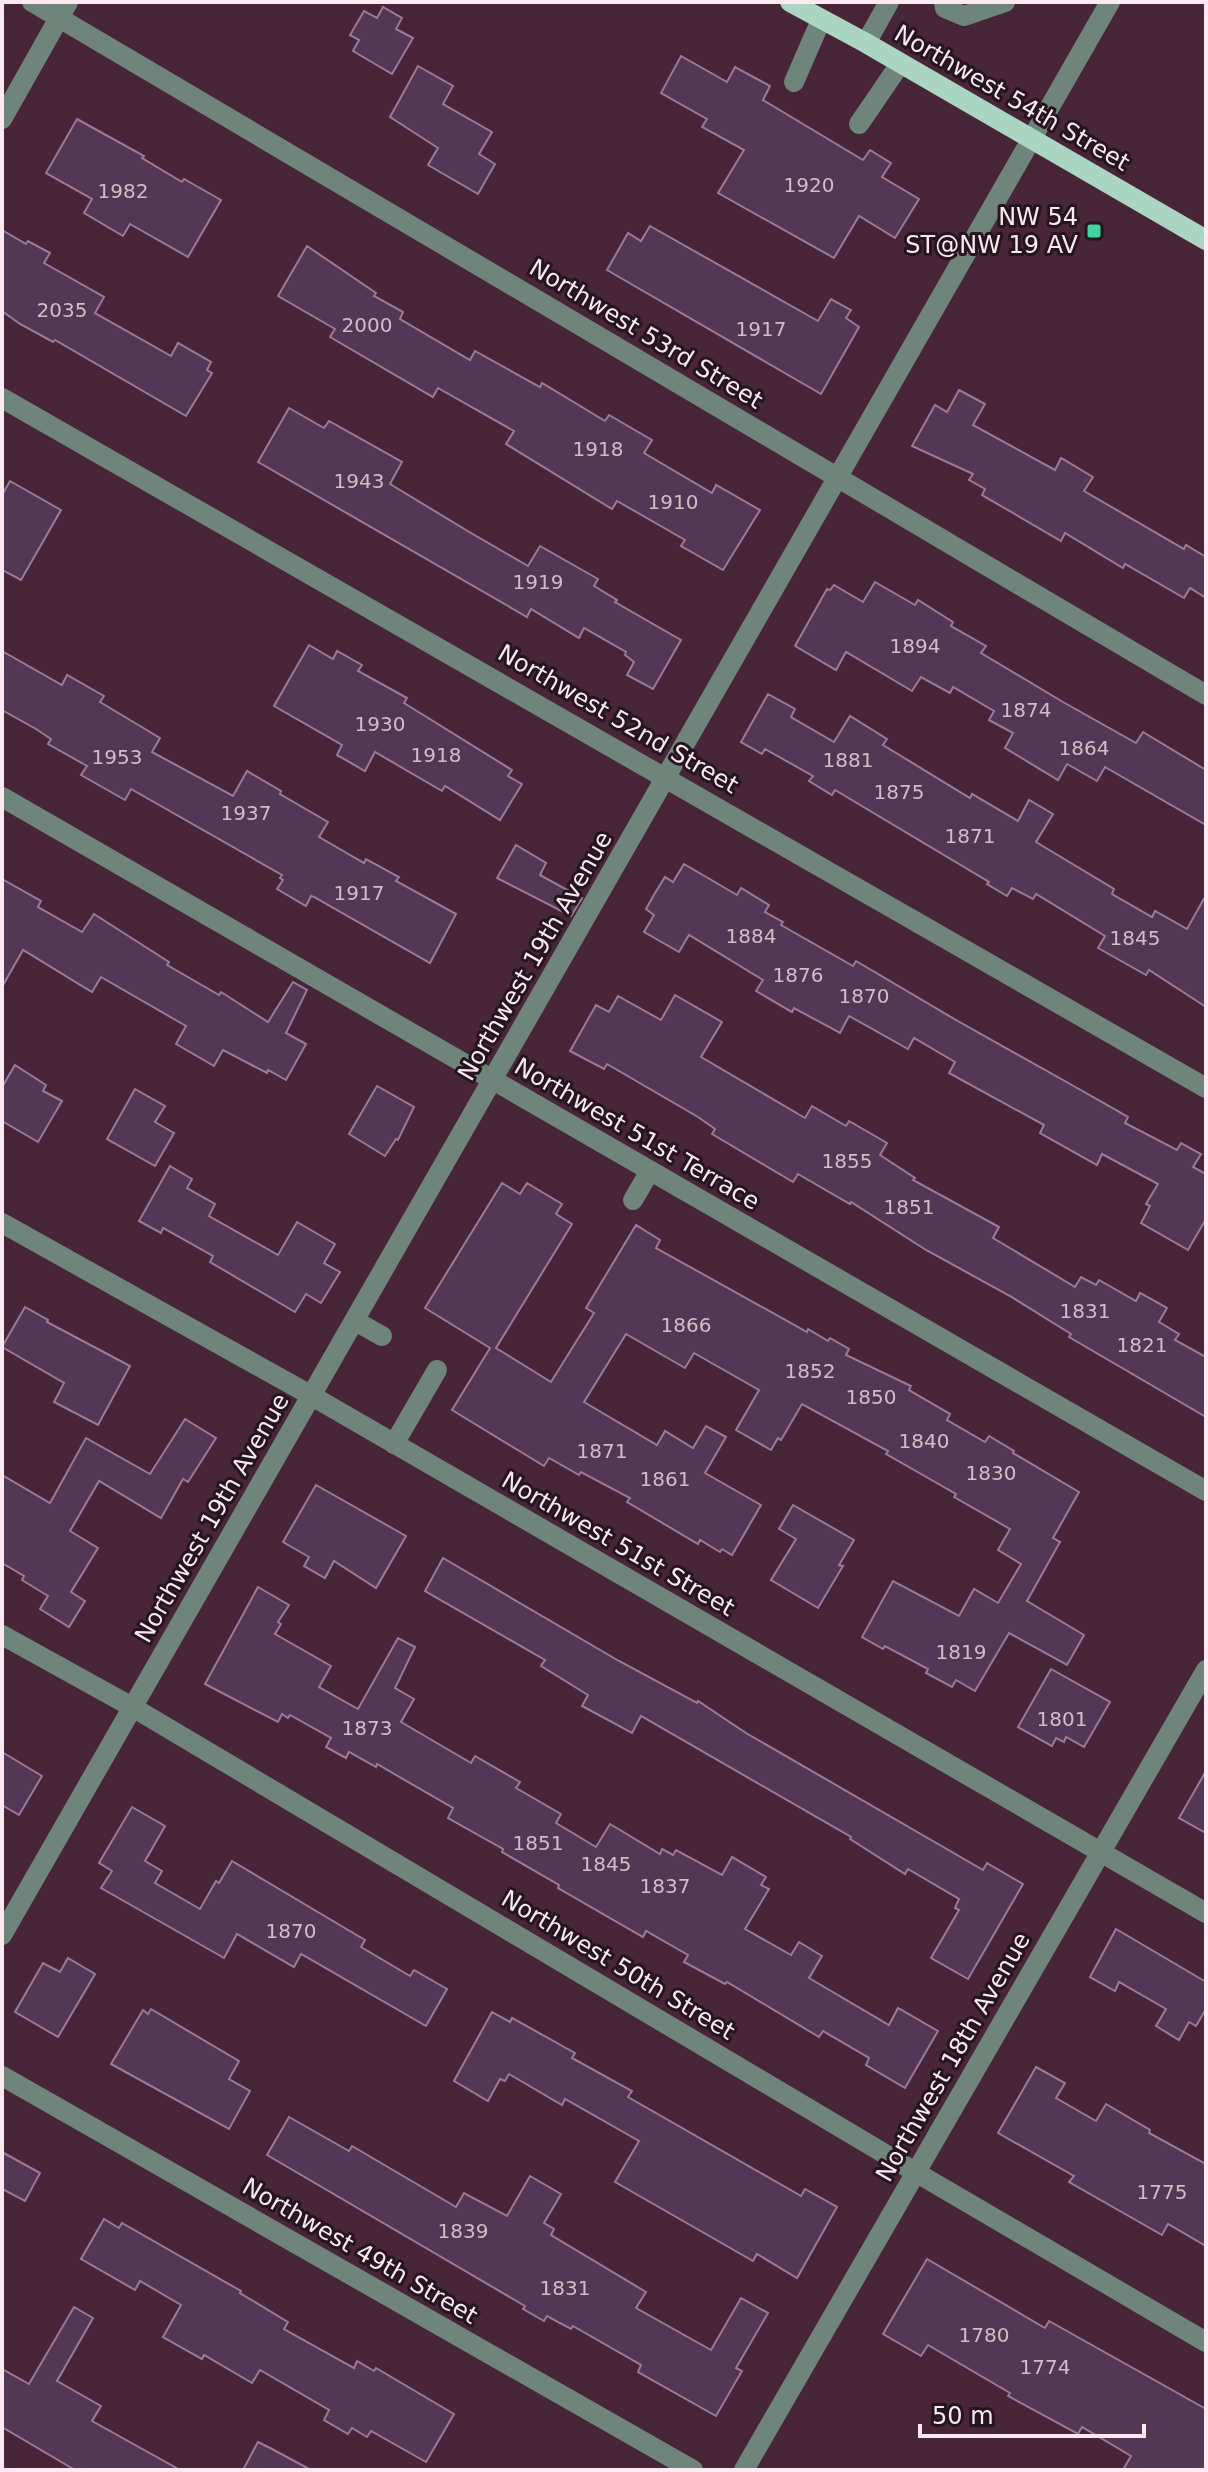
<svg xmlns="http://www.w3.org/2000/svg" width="1208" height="2472" font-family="'DejaVu Sans',sans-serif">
  <rect width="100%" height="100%" fill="#492539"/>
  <g fill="#543754" stroke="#9a7a9b" stroke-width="2">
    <path d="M383,7l19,11 -6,11 17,9 -21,36 -39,-23 6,-11 -9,-5 14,-24 13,7z"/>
    <path d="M681,56l46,26 8,-15 35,19 -7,14 100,60 7,-10 21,13 -9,14 37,22 -24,39 -36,-22 -25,42 -116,-65 26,-43 -42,-23 5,-8 -46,-26z"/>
    <path d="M418,66l35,20 -10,18 49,28 -13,22 16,10 -17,30 -50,-29 10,-17 -48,-31z"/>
    <path d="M77,119l67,37 -2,2 40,24 2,-3 37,21 -33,57 -58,-33 -7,12 -39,-23 8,-14 -46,-26z"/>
    <path d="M650,226l168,95 13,-22 20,11 -5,8 13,9 -38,67 -214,-124 21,-37 13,8z"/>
    <path d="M2,230l24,14 2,-3 22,12 -6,10 60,34 -9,16 76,43 7,-13 33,19 -4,8 5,3 -26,43 -131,-76 -2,2 -33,-18 -18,-13z"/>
    <path d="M307,246l69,47 -2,3 29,16 -3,7 70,41 5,-9 65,36 2,-4 63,38 4,-6 43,25 -8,13 68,40 4,-8 44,25 -37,60 -42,-24 4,-6 -26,-15 -42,-24 -5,8 -106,-65 8,-13 -76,-43 -5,9 -103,-60 5,-8 -57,-33z"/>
    <path d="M959,390l26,14 -12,21 82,45 6,-12 32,19 -9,14 100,58 2,-4 20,12v41l-16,-10 -6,10 -59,-34 -2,4 -58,-35 -4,8 -79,-46 3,-6 -16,-9 4,-6 -61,-28 23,-41 12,7z"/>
    <path d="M289,408l35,20 5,-7 73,41 -12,22 81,49 57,33 12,-20 58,33 -4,7 23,14 -2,2 66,38 -28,49 -26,-14 7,-13 -9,-7 1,-3 -42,-24 -5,10 -48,-29 -4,8 -269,-155z"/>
    <path d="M10,481l51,29 -40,70 -19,-10v-75z"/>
    <path d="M875,582l40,23 3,-5 35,22 -2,4 35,20 -5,7 82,49 73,41 7,-11 63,38v55l-101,-58 -8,14 -30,-17 -9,16 -53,-32 8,-15 -24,-13 5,-9 -41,-24 -3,6 -29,-16 -9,14 -66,-39 -10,18 -41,-24 32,-57 3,1 4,-5 29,17z"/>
    <path d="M309,645l24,14 4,-8 25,14 -4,6 49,27 -3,5 108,67 -4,6 14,8 -22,36 -55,-34 -3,5 -67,-39 -10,19 -28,-16 5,-10 -68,-39z"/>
    <path d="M2,651l60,34 5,-10 37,21 -4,6 60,36 -8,14 81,44 14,-25 34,20 -1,3 48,28 -9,15 45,26 2,-4 33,18 -3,4 60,33 -26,49 -116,-66 -3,-1 -5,10 -29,-17 6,-9 -3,-2 2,-3 -151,-86 -6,11 -44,-25 6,-9 -39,-22 3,-5 -15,-10 -34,-19z"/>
    <path d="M768,694l27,15 -4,8 43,25 16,-26 37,23 -4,6 87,53 2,-4 46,27 11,-21 24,14 -17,28 78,47 -2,5 40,23 3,-6 32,18 19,-34v112l-57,-37 -3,5 -48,-27 7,-12 -69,-42 -3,5 -21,-11 -5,8 -20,-12 2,-2 -154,-92 -3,5 -23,-14 4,-5 -48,-27 -3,5 -21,-12z"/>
    <path d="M516,845l30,18 -6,12 42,23 -11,18 -74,-38z"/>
    <path d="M684,864l53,31 4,-7 28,17 -4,7 18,10 -2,3 72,41 3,-5 100,59 123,69 49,28 -3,6 52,27 4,-7 20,11 -8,13 13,7v45l-18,31 -47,-27 9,-17 -4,-2 12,-20 -56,-30 -5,11 -57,-32 4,-8 -95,-52 6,-11 -41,-24 -6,11 -59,-33 -9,17 -46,-25 -2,4 -36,-21 7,-11 -74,-45 -10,17 -35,-20 10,-17 -8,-6 9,-16 10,-16 8,5z"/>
    <path d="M2,879l39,22 -3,6 44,25 12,-18 75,48 -2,3 52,30 2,-3 47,30 25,-40 14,8 -21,43 20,11 -20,36 -18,-10 -1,3 -44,-23 -9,16 -38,-22 10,-18 -85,-49 -9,15 -69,-42 -21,37z"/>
    <path d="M675,995l47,27 -21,35 104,61 7,-12 34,20 3,-5 38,22 -7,12 35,23 -2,2 86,47 -6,11 82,49 6,-10 15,8 3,-5 37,21 4,-8 27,15 -8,14 20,12 -4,6 31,17v60l-137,-80 2,-3 -61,-38 -84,-46 -75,-48 -1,2 -52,-30 -5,8 -81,-48 3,-5 -17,-12 -91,-53 -3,5 -34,-18 26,-46 13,7 9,-16 43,24z"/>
    <path d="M15,1065l31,20 -3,6 19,10 -24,41 -36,-21v-34z"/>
    <path d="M377,1086l37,21 -16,33 -2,-1 -11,17 -36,-22z"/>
    <path d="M135,1089l30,17 -10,16 19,11 -19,33 -48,-27z"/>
    <path d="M170,1166l22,13 -5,9 28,16 -6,12 69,39 19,-33 38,22 -11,19 16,9 -19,31 -15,-9 -11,18 -85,-50 3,-6 -50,-28 -2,5 -22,-12z"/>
    <path d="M502,1183l18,11 7,-11 35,21 -6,10 16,10 -76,124 55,34 43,-69 -8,-5 50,-83 24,15 -4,8 151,84 1,-3 20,12 2,-3 19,11 -3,6 65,31 -2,4 41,24 -3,6 38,22 4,-6 25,15 -1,2 66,39 -26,46 7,4 -33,59 57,34 -17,30 -58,-32 -34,58 -19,-11 -4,7 -26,-14 2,-4 -43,-23 -2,3 -21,-12 31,-56 66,35 15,-27 24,14 23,-39 -23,-14 12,-21 -56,-32 2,-3 -70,-40 2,-3 -86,-47 -21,36 -3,-2 -7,12 -35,-20 23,-40 -65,-37 -9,15 -59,-34 -42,68 73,43 8,-14 28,17 13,-22 20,11 -21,36 56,32 -29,50 -10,-6 -2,3 -20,-12 -2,4 -71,-42 3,-4 -49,-26 -2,3 -30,-17 -5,8 -92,-56 38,-62 -65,-40z"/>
    <path d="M25,1307l23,13 -1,2 83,44 -32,59 -44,-23 10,-19 -62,-36z"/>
    <path d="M185,1419l31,19 -28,44 -5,-3 -22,39 -62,-37 -29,50 28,17 -27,44 14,9 -16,26 -29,-18 8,-13 -26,-16 2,-4 -22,-13v-88l48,28 36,-65 64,36z"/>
    <path d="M316,1485l90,51 -30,52 -42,-27 -9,17 -21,-12 5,-9 -26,-15z"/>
    <path d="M793,1505l61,35 -15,25 4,1 -25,42 -47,-28 25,-41 -17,-10z"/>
    <path d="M443,1558l176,103 78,42 1,-2 48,32 237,137 4,-7 36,21 -55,95 -37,-21 28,-48 -4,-2 4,-9 -51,-30 -3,5 -55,-35 1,-2 -210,-121 -9,17 -50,-27 6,-11 -47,-29 4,-6 -120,-69z"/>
    <path d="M258,1587l31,18 -11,17 3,2 -6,10 56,32 -12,21 39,22 40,-71 17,9 -20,41 19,11 -13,23 70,41 4,-7 45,26 -4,6 45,26 -5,9 40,24 14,-23 50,30 2,-5 11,6 3,-5 46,25 10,-18 34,20 -5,8 8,4 -24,40 46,26 8,-13 23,14 -13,22 80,47 9,-17 40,23 -33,57 -39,-23 3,-7 -46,-27 -4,6 -92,-55 -2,2 -41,-22 4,-7 -42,-24 -3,6 -85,-49 1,-3 -57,-33 1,-3 -55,-31 5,-10 -76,-44 -1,3 -27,-15 -3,6 -20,-11 5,-9 -41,-23 -2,3 -6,-4 -4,8 -73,-38z"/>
    <path d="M1051,1669l59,33 -26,45 -18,-10 -2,5 -8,-4 -4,8 -34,-19z"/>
    <path d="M2,1752l40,24 -23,39 -17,-10z"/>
    <path d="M1206,1771v62l-27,-15z"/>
    <path d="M132,1807l33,19 -20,35 17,10 -7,12 45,26 16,-28 3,2 13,-22 133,79 -4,7 49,29 4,-6 33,19 -21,37 -125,-72 -7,13 -57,-33 -13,24 -123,-70 11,-17 -13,-8z"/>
    <path d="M1116,1929l90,53v27l-10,17 -7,-4 -10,18 -23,-14 10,-17 -47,-27 -4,9 -25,-14z"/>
    <path d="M68,1958l27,16 -37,63 -43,-25 28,-49 17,9z"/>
    <path d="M151,2009l88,52 -10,18 21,12 -21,38 -118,-65 32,-54 5,4z"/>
    <path d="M492,2012l18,10 2,-4 63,35 -3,5 60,33 -4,6 173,99 4,-7 32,18 -40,71 -40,-24 -4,7 -138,-79 24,-41 -74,-42 -3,6 -53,-31 -4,7 -5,-2 -12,22 -34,-20z"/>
    <path d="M1036,2067l29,16 -9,15 40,23 10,-17 44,26 -1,3 57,31v82l-38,-22 -6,11 -93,-53 5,-6 -76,-43z"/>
    <path d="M289,2117l60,34 3,-5 104,61 8,-14 43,23 23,-40 31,18 -17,29 10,6 -3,6 95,57 -10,16 75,42 30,-52 27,15 -32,55 6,3 -26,45 -78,-44 3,-7 -68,-39 -2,3 -24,-13 -3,5 -21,-12 2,-3 -258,-151z"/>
    <path d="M2,2152l38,21 -15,28 -23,-12z"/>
    <path d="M104,2219l15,9 3,-5 119,68 -1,2 48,29 -4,7 70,39 3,-7 17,10 2,-3 78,46 -28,48 -55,-31 -4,6 -15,-9 -4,6 -24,-14 5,-10 -69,-40 -8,13 -48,-28 -2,4 -39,-22 18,-32 -41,-24 -5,9 -54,-31z"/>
    <path d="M927,2259l118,69 4,-7 157,88v61h-83l8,-14 -49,-29 -4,7 -70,-38 2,-3 -82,-48 -7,11 -38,-22z"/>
    <path d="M74,2307l19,11 -36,63 44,25 -9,15 88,49h-105l-73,-43v-58l27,15z"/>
    <path d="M258,2442l14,7 39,21h-68z"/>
  </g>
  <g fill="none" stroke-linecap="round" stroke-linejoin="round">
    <g stroke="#6f847a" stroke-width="20">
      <path d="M32,2l1174,693"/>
      <path d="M944,2l1,6 19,8 41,-14"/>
      <path d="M866,43l23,-41"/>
      <path d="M794,82l27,-62"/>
      <path d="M2,119l66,-117"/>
      <path d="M859,124l41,-60"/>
      <path d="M2,398l1204,690"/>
      <path d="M2,797l1204,694"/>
      <path d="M633,1200l17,-29"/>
      <path d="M2,1223l310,173 894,517"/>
      <path d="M355,1321l27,15"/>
      <path d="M394,1444l43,-74"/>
      <path d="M2,1635l132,73 783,465 289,169"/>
      <path d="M2,1935l1108,-1933"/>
      <path d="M2,2076l691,394"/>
      <path d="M744,2470l462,-800"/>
    </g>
    <path stroke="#aad5c2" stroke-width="20" d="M790,2l76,41 340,197"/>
  </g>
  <rect fill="#3fd4a2" stroke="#25151e" stroke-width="3" x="1086" y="223" width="16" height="16" rx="4"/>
  <g text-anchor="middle" stroke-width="6" stroke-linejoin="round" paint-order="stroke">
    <g font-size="20" fill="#d2bcca">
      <text x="809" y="192">1920</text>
      <text x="123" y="198">1982</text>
      <text x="62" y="317">2035</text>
      <text x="367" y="332">2000</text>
      <text x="761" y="336">1917</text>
      <text x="598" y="456">1918</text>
      <text x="359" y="488">1943</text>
      <text x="673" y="509">1910</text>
      <text x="538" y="589">1919</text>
      <text x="915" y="653">1894</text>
      <text x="1026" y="717">1874</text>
      <text x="380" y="731">1930</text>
      <text x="1084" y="755">1864</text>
      <text x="436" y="762">1918</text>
      <text x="117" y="764">1953</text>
      <text x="848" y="767">1881</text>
      <text x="899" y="799">1875</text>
      <text x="246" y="820">1937</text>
      <text x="970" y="843">1871</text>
      <text x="359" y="900">1917</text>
      <text x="751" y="943">1884</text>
      <text x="1135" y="945">1845</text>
      <text x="798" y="982">1876</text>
      <text x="864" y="1003">1870</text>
      <text x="847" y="1168">1855</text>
      <text x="909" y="1214">1851</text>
      <text x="1085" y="1318">1831</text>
      <text x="686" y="1332">1866</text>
      <text x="1142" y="1352">1821</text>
      <text x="810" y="1378">1852</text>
      <text x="871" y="1404">1850</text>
      <text x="924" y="1448">1840</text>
      <text x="602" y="1458">1871</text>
      <text x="991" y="1480">1830</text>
      <text x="665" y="1486">1861</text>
      <text x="961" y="1659">1819</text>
      <text x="1062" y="1726">1801</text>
      <text x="367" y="1735">1873</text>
      <text x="538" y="1850">1851</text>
      <text x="606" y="1871">1845</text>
      <text x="665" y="1893">1837</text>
      <text x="291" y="1938">1870</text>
      <text x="1162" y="2199">1775</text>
      <text x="463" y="2238">1839</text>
      <text x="565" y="2295">1831</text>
      <text x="984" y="2342">1780</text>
      <text x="1045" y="2374">1774</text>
    </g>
    <g font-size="24" fill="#fce9f2" stroke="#25151e">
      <text transform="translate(1012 98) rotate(30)" y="8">Northwest 54th Street</text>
      <text transform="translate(646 334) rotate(31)" y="8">Northwest 53rd Street</text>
      <text transform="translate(618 719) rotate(30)" y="8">Northwest 52nd Street</text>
      <text transform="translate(535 956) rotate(-60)" y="8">Northwest 19th Avenue</text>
      <text transform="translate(637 1134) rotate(30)" y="8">Northwest 51st Terrace</text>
      <text transform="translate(212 1518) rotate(-60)" y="8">Northwest 19th Avenue</text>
      <text transform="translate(618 1544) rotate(30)" y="8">Northwest 51st Street</text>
      <text transform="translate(618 1965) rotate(31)" y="8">Northwest 50th Street</text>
      <text transform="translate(953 2057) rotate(-60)" y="8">Northwest 18th Avenue</text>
      <text transform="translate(360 2251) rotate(30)" y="8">Northwest 49th Street</text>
    </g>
    <g font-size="24" fill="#fce9f2" stroke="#25151e" text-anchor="end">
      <text x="1078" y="225">NW 54<tspan x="1078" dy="28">ST@NW 19 AV</tspan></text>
    </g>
  </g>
  <rect width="1208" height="2472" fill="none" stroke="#fce9f2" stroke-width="8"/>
  <path d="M920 2424v12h224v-12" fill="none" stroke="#fce9f2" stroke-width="4"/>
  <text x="932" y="2424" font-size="24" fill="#fce9f2" stroke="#25151e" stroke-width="6" paint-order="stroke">50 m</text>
</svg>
